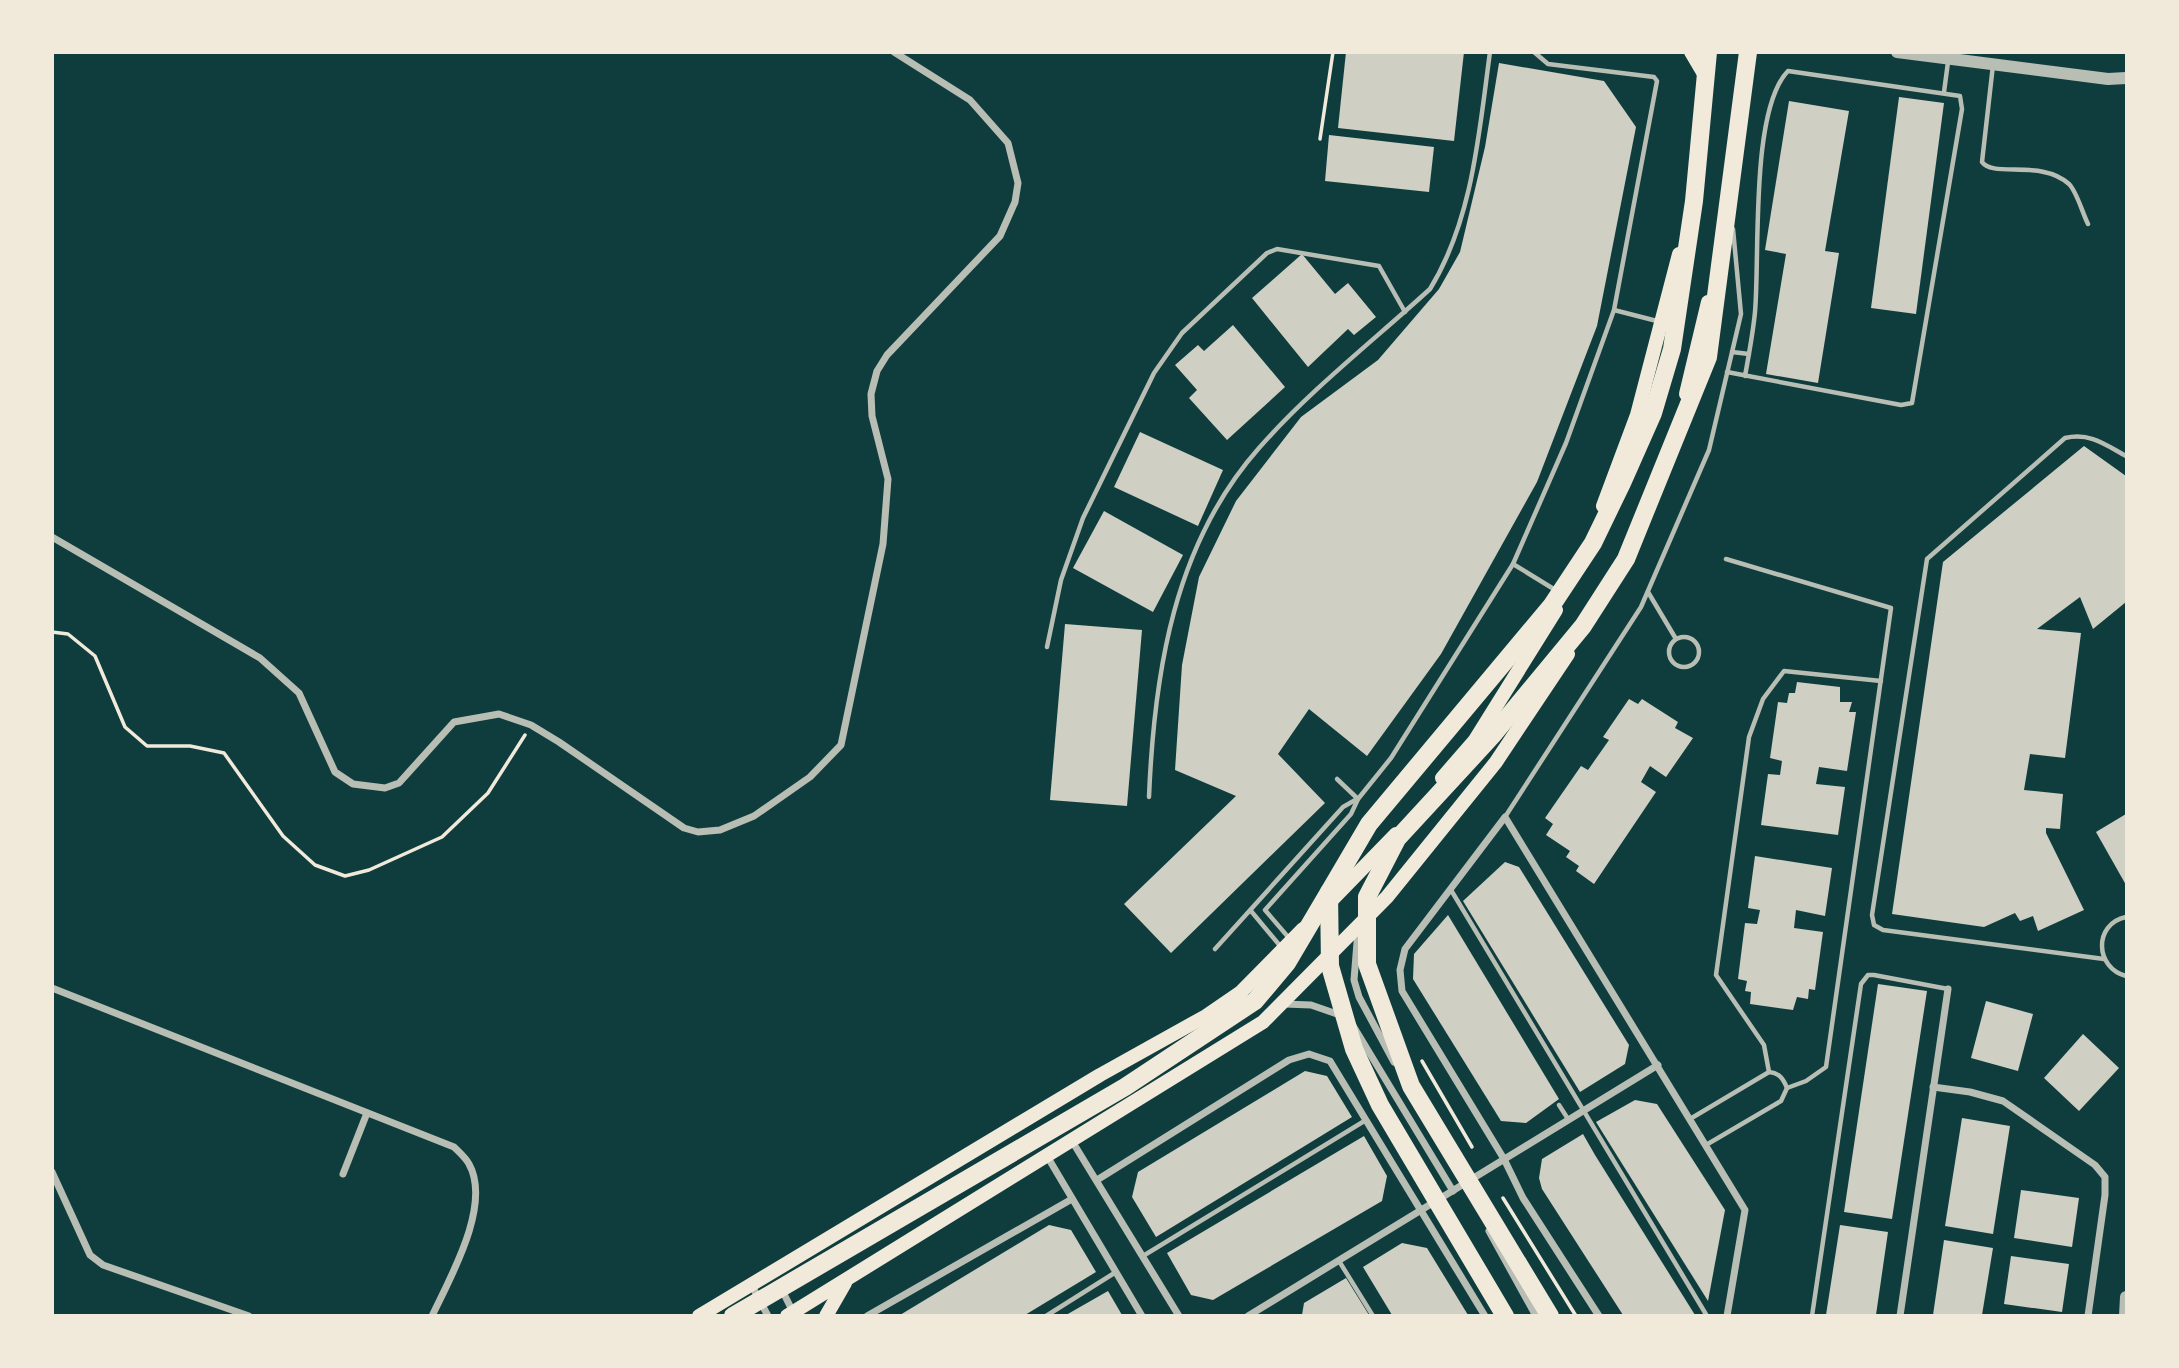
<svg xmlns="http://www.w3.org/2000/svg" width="2179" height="1368" font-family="Ubuntu,sans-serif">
  <rect width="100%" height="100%" fill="#0f3d3e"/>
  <g fill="#cfcfc3">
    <path d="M1346,52h118l-10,89 -116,-13z"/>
    <path d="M1499,63l105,18 32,46 -39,199 -60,156 -96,172 -74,102 -58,-47 -31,45 47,49 -154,150 -47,-49 112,-108 -61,-26 7,-105 17,-88 37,-76 65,-84 77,-57 61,-71 21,-37 25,-105z"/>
    <path d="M1899,97l45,6 -28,211 -45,-6z"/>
    <path d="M1789,101l60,10 -24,140 14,2 -21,130 -52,-9 20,-120 -21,-4z"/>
    <path d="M1329,135l105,12 -5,45 -104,-11z"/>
    <path d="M1302,254l33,40 13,-11 28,34 -22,18 -6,-6 -40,38 -56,-69z"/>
    <path d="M1233,325l52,62 -58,53 -38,-42 8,-8 -22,-25 23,-20 6,6z"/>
    <path d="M1140,432l83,38 -25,56 -84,-39z"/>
    <path d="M2084,446l42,30v126l-33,27 -13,-32 -43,32 44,4 -16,125 -35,-4 -6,36 39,4 -3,35 -14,-1v5l38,77 -46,21 -5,-15 -13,5 -5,-8 -31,14 -92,-13 51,-352z"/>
    <path d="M1104,511l79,44 -30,57 -80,-44z"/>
    <path d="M1065,624l77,6 -15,176 -77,-6z"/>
    <path d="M1797,682l43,5v15h12l-3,10h7l-9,59 -28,-4 -3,17 29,3 -7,48 -77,-10 7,-51 12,1 2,-14 -12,-3 8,-56 9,1 2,-10h6z"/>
    <path d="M1629,699l9,5 4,-5 36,23 -3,6 18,10 -27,39 -16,-11 -9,16 15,10 -62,92 -18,-13 3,-5 -13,-9 4,-6 -24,-16 7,-11 -8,-6 36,-52 7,4 21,-30 -6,-3z"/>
    <path d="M2126,814v71l-30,-53z"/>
    <path d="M1755,856l77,12 -7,48 -29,-6 -2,18 29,4 -8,58 -6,-1 -1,10 -11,-2 -4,13 -43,-6 1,-12 -6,-1 2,-10 -9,-2 7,-56 12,1 3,-14 -12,-2z"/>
    <path d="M1505,862l14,5 110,178 -4,19 -45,28 -117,-191z"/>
    <path d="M1448,915l111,184 -33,24 -25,-2 -88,-142 1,-25z"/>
    <path d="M1878,984l49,7 -35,228 -48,-7z"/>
    <path d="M1986,1001l47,13 -15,57 -47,-13z"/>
    <path d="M2083,1034l36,34 -40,43 -35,-33z"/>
    <path d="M1305,1071l22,5 25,41 -196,120 -24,-40 6,-25z"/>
    <path d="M1635,1100l22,4 68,106 -17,91 -112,-179z"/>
    <path d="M1962,1118l48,8 -17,108 -48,-8z"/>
    <path d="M1583,1134l12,21 100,160h-72l-81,-126 -3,-11 3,-19z"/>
    <path d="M1364,1136l23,40 -5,25 -169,99 -22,-5 -24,-42z"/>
    <path d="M2021,1190l58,8 -7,49 -58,-9z"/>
    <path d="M1049,1225l22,5 25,42 -71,43h-125z"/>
    <path d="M1840,1225l48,7 -12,83h-50z"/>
    <path d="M1944,1240l49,8 -11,67h-49z"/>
    <path d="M1402,1243l25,5 41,67h-76l-29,-48z"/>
    <path d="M2011,1256l58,8 -7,48 -58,-8z"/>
    <path d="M1346,1278l23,37h-67l2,-12z"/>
    <path d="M1108,1291l14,24h-56z"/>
  </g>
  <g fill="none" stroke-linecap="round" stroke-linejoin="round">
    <g stroke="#f1e9da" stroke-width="3.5">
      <path d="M1320,139l13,-87"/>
      <path d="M52,632l16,2 27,22 30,71 22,19h43l34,7 59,83 32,29 30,11 24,-6 73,-33 46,-44 37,-58"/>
      <path d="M1422,1061l50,86"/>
      <path d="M1503,1198l73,118"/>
    </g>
    <g stroke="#b8beb3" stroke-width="4.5">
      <path d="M1993,65l-11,97c11,16 60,-3 87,22 8,8 13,28 19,40"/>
      <path d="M1944,92l4,-30"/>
      <path d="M1614,310l43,11"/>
      <path d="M1732,352l17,2"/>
      <path d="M1727,372l174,33 11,-2 50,-294 -2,-13 -172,-25c-38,39 -28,185 -33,241 -2,21 -6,42 -10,64"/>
      <path d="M1726,559l165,49 -65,459 -20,14 -19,7"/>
      <path d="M1513,564l44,27"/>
      <path d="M1648,592l28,47"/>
      <circle cx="1684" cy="652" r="15"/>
      <path d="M1047,647l14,-67 22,-62 71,-145 28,-40 85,-80 10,-4 102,17 26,46"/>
      <path d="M1337,779l21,20"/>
      <path d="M1149,797c5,-124 25,-253 110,-349 51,-58 114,-107 171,-159 43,-70 49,-157 60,-237"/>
      <path d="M1505,817l136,-210 68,-157 32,-136 -8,-85"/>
      <path d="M1451,890l256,426"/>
      <path d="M1251,911l30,36"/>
      <path d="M2126,917c-33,7 -31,51 0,59"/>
      <path d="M1289,938l-24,-28 86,-96 7,-15 33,-41 122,-194 53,-121 48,-133 43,-229 -3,-4 -106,-13 -14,-12"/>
      <path d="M1215,949l128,-142 14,-8"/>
      <path d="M2104,959l-221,-29 -9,-5 -2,-10 55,-356 138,-121c25,-6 41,7 61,18"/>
      <path d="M1769,1072l-5,-27 -48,-70 33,-238 14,-38 21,-28 97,10"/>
      <path d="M1559,1105l9,14"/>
      <path d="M1690,1119l79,-47c10,1 14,6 18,16l-6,13 -75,44"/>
      <path d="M1143,1256l223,-136"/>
      <path d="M1339,1261l34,55"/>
      <path d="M1046,1316l70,-44"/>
      <path d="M1812,1316l49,-332 7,-9h6l74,14"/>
    </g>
    <g stroke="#b8beb3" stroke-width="7">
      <path d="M52,537l208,121 39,35 36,79 18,12 32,4 14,-5 55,-61 45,-8 32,11 28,17 125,86 14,4 22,-2 34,-14 56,-39 31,-32 42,-201 5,-65 -16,-63 -1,-22 6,-23 10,-16 113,-119 15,-34 3,-19 -10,-40 -38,-43 -76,-48"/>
      <path d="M1358,930l-4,50 5,17 35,65"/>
      <path d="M52,988l402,159c5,5 12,11 15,17 23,41 -19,114 -37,152"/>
      <path d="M1284,1004l27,1 29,10"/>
      <path d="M1352,1024l101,167"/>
      <path d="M1933,1087l37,5 33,9 92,64 10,12v18l-17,121"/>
      <path d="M1072,1141l107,175"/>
      <path d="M1047,1156l95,160"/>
      <path d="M52,1172l38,83 13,10 146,51"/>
      <path d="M343,1174l24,-61"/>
      <path d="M1097,1180l192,-120 20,-6 21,7 155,255"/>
      <path d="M1489,1231l47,85"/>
      <path d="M752,1286l16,30"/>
      <path d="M782,1290l12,24"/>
      <path d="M867,1316l205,-117"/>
      <path d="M1248,1316l410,-251"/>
      <path d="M1599,1316l-76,-118 -19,-39 -102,-168 -2,-21 5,-21 100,-132 240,393 -18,106"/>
      <path d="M1900,1316l48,-327"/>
    </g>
    <g stroke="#b8beb3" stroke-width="12">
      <path d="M1897,52l211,27 18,-1"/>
      <path d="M2125,1316l1,-19"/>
    </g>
    <g stroke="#f1e9da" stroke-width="14">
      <path d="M1691,52l13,22"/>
      <path d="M1686,394l22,-92"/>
      <path d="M1603,506l34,-91 42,-161"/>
      <path d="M1442,778l33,-38 81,-130"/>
      <path d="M1327,905l69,-71"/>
      <path d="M699,1316l401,-241 106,-59 35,-24 62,-63"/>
      <path d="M787,1316l476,-294 124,-125 109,-135 72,-108"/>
      <path d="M826,1316l19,-33"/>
    </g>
    <g stroke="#f1e9da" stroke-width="18">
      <path d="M733,1316l392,-229 130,-86 32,-38 42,-71"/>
      <path d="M1505,1316l-125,-211 -26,-56 -24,-83 -1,-74 40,-68 183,-219 41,-62 29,-60 31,-70 19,-64 22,-148 14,-149"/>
      <path d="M1550,1316l-139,-230 -44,-122v-67l30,-58 95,-103 91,-110 43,-67 82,-202 40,-305"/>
    </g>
  </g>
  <rect width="2179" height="1368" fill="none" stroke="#f1e9da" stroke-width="108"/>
</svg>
